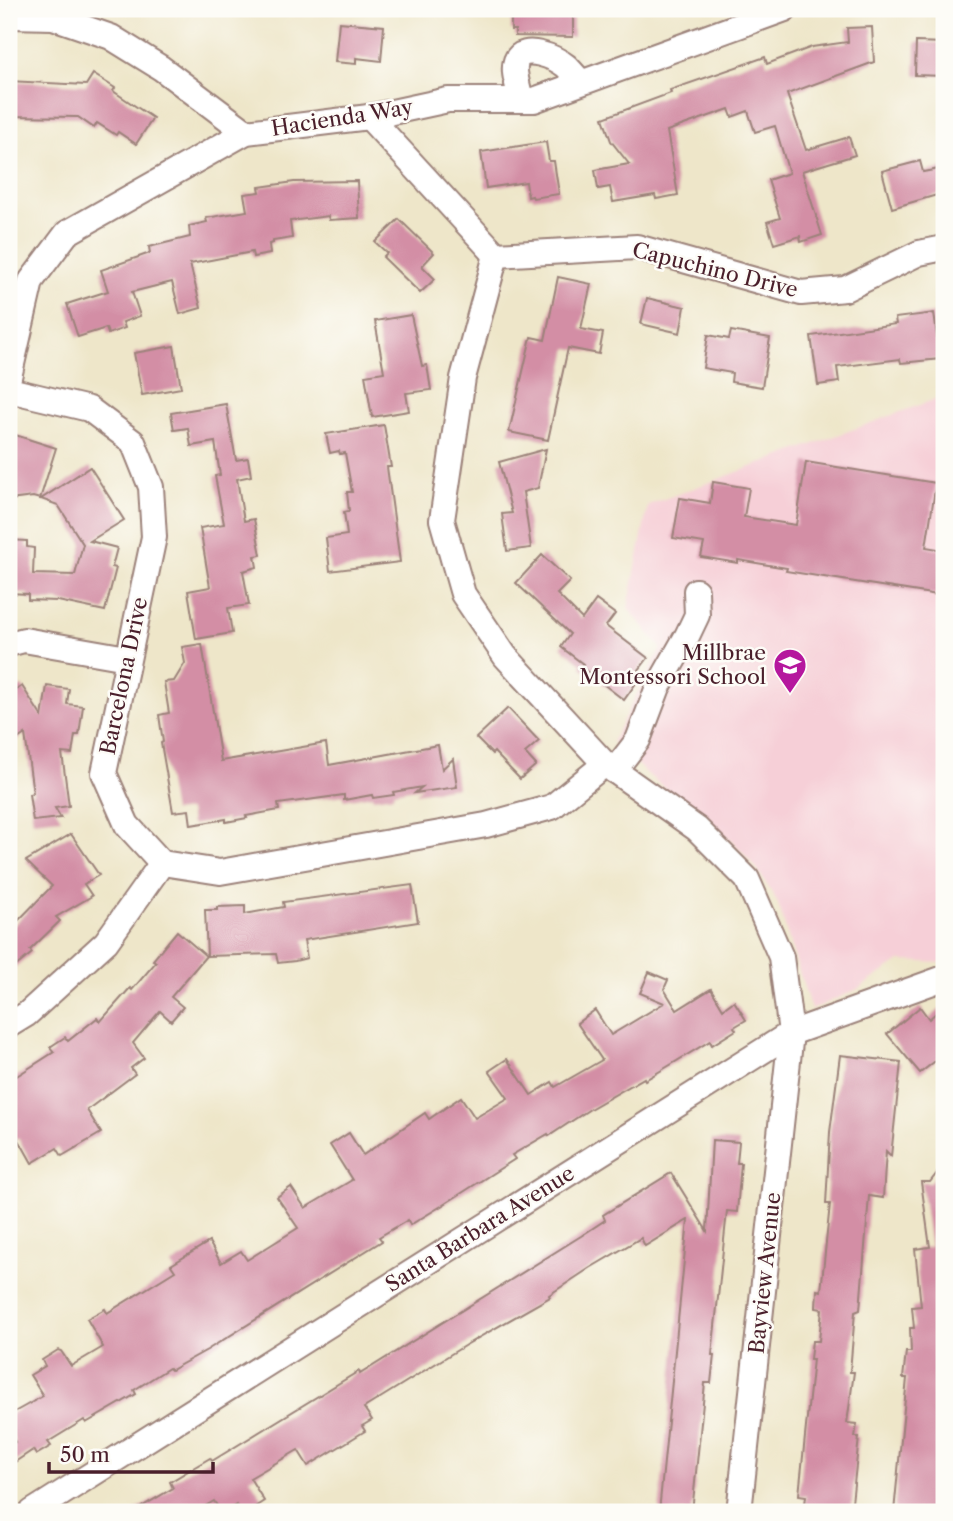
<svg xmlns="http://www.w3.org/2000/svg" width="953" height="1521" font-family="'Libre Caslon Text',serif">
  <rect width="100%" height="100%" fill="#fdfcf7"/>
  <filter id="ink" filterUnits="userSpaceOnUse"><feTurbulence type="fractalNoise" baseFrequency=".0143" numOctaves="2"/><feDisplacementMap in="SourceGraphic" scale="14" xChannelSelector="R" yChannelSelector="G"/><feConvolveMatrix kernelMatrix="1 2 1 2 8 2 1 2 1" color-interpolation-filters="sRGB"/></filter>
  <filter id="wash" filterUnits="userSpaceOnUse"><feTurbulence type="fractalNoise" baseFrequency=".00686" numOctaves="4" result="noise"/><feDisplacementMap in="SourceGraphic" scale="28" xChannelSelector="R" yChannelSelector="G"/><feGaussianBlur stdDeviation="1.57" result="paint"/><feColorMatrix in="noise" values="0 0 0 0 0 0 0 0 0 0 0 0 0 0 0 0 0 1.4 0 .05"/><feComposite in="paint" operator="in"/></filter>
  <g filter="url(#wash)">
    <rect width="100%" height="100%" fill="#eee6c9"/>
    <path fill="#f6cfd7" d="M944,396v567l-44,-2 -42,28 -47,21 -34,-109 -20,-32 -23,-26 -87,-69 -35,-33 49,-93 -33,-40 20,-103z"/>
    <g id="blocks">
      <g fill="#d38ea5">
        <path d="M511,9h62v28l-58,-1v-6h-4z"/>
        <path d="M339,22l45,4 -3,35 -25,-3v6l-21,-2z"/>
        <path d="M872,27l2,35 -87,32 19,56 43,-13 6,18 -53,16 20,64 -21,7 -1,-6 -26,8 -7,-22 13,-4 -12,-38 21,-7 -14,-47 -20,6 -7,-21 -16,6 -3,-8 -62,22 11,64 -22,4 -1,-4 -42,7 -3,-15 -12,2 -3,-19 34,-6 -18,-23 -8,-23 68,-25 -1,-3 95,-33 2,7 45,-17 36,-5 -1,-14z"/>
        <path d="M916,42l28,1v33l-29,-1z"/>
        <path d="M93,74l22,14 -2,3 40,27 -17,26 -18,-12 -2,3 -19,-12 -3,5 -16,-11 -69,-1v-35l77,4z"/>
        <path d="M546,142l3,19h5l5,33 -26,4 -1,-2 -4,1 -2,-15 -40,6 -5,-36z"/>
        <path d="M920,161l3,11 21,-4v25l-52,15 -10,-37z"/>
        <path d="M357,181l2,37 -30,2 -1,-4 -38,5 2,17 -19,3v2l-4,1 1,10 -17,3 -1,-5 -62,12 11,44 -21,6 -8,-32 -40,10 8,24 -17,6 2,6 -17,6 -2,-6 -28,9 -11,-33 41,-13 -7,-21 49,-17 -1,-6 41,-10 -1,-11 18,-4 -1,-4 41,-7 -3,-17 16,-2 -1,-5 35,-5z"/>
        <path d="M399,219l35,34 -12,13 13,13 -15,14 -37,-36 4,-4 -12,-11z"/>
        <path d="M558,277l33,7 -10,45 22,4 -4,21 -31,-6 -20,92 -39,-8 22,-95 14,3z"/>
        <path d="M647,298l38,9 -5,26 -39,-9z"/>
        <path d="M934,313l6,46 -39,4 -1,-4 -63,8 2,15 -21,3 -7,-49 85,-12 -1,-6z"/>
        <path d="M411,315l11,51 5,-1 4,25 -25,3 3,18 -37,6 -7,-42 19,-3 -9,-51z"/>
        <path d="M731,331l39,7 -8,49 -31,-5 1,-9 -29,-5 5,-33 21,4z"/>
        <path d="M174,346l7,42 -39,7 -8,-42z"/>
        <path d="M226,404l10,56 12,-2 3,18 -14,3 7,42 10,-2 7,36 -6,1 2,11 -14,4 6,34 -21,3 4,25 -36,6 -8,-48 22,-4 -10,-59 24,-4 -9,-48 5,-1 -5,-33 -24,4 -3,-18 -14,2 -3,-17z"/>
        <path d="M384,425l7,42h-4l13,95 -70,9 -4,-33 21,-3 -3,-23 5,-1 -2,-19h5l-7,-39 -5,1 -1,-3 -9,2 -4,-19z"/>
        <path d="M9,433l47,15 -16,51 -7,-2 -24,3z"/>
        <path d="M546,449l-8,39 -15,4 8,56 -24,3 -5,-37 10,-1 -13,-51z"/>
        <path d="M806,462l130,21 -10,64 18,3v46l-158,-25 1,-3 -49,-8v3l-37,-6 3,-14 -31,-5 7,-40 30,5 3,-21 36,6 -5,29 52,8z"/>
        <path d="M90,467l34,53 -34,21 27,7 -5,19 4,1 -11,43 -47,-10 -30,-1v-6l-19,-1v-53l18,1v6l7,1 -1,26 42,1 8,-31 -25,-39 -17,-6z"/>
        <path d="M542,555l28,26 -13,13 25,25 14,-19 19,14 -9,12 42,32 -16,21 4,4 -12,17 -43,-33 2,-3 -22,-17 9,-13 -54,-51z"/>
        <path d="M202,644l19,117 105,-18 3,22 109,-20 4,24 11,-10 4,28 -42,6 7,-6 -29,5 1,3 -21,3 -1,-3 -28,5v-5l-66,9 1,6 -33,6 1,2 -21,4v-3l-35,6 -2,-15 -16,2 -12,-69 2,-1 -4,-27 10,-2 -5,-31 10,-1 11,-18 -3,-16z"/>
        <path d="M22,686l20,31 5,-31 22,3 -2,15 16,2 -4,29h-4l-3,19 -10,-1 7,53 -14,2 6,10 -28,3 -4,-27 4,-1 -8,-59 -16,11v-50z"/>
        <path d="M508,708l31,33 -14,12 11,12 -16,14 -26,-27 -2,2 -16,-16z"/>
        <path d="M71,834l28,41 -15,9 8,12 -36,21 4,4 -30,29 2,3 -23,19v-42l43,-44 -26,-25z"/>
        <path d="M412,885l6,37 -114,18 3,18 -12,3 -17,2 -2,-9 -69,2 -2,-46h12v-3l28,-1v8l39,-7 -1,-5z"/>
        <path d="M177,931l29,25 -35,41 12,10 -12,14 -11,-10 -27,32 11,15 -13,10 4,6 -48,36 14,23 -39,23 -5,-8 -25,15 -14,-25 -9,5v-62l45,-29 -4,-5 15,-10 3,4 29,-23 3,4 30,-34 2,2 24,-28 -3,-2z"/>
        <path d="M649,972l19,8 -4,9 13,21 34,-21 12,20 11,-8 12,19 -12,7 2,3 -24,15 -2,-4 -43,26 -22,13 -1,-2 -54,31 -41,27 -1,-2 -36,21 3,4 -72,46 -33,20 -2,-5 -29,17 3,4 -175,109 -36,20 -2,-2 -35,22 2,4 -50,29 -2,-3 -36,22 3,4 -15,9 -3,-5 -24,16v-20l6,-4 -6,-11v-16l34,-19 -13,-21 15,-9 -3,-6 16,-10 3,1 10,15 32,-19 -16,-28 18,-10 2,4 68,-42 -4,-6 38,-23 12,21 20,-12 6,9 51,-32 -21,-31 14,-10 14,21 47,-28 -22,-35 19,-12 14,22 62,-42 4,6 32,-22 14,21 33,-20 -19,-27 18,-12 24,36 21,-13 3,5 47,-27 -25,-37 18,-13 16,25 53,-32 -24,-10z"/>
        <path d="M944,1006v48l-24,19 -33,-39 33,-27 9,12z"/>
        <path d="M840,1055l61,7 -10,94 -5,-5 -3,47 -14,-2 -9,114 -5,2 -5,60h4l-7,51 10,1 -2,13h4l-8,75h-47l2,-16 -7,-1 14,-136h-3l2,-18h7l3,-32 -6,-1 1,-18 4,1 9,-87h-4l4,-72z"/>
        <path d="M712,1140l27,2 -2,21h4l-4,49 -10,-1 -15,144h2l-3,28h-6l-13,129h-33l29,-292 -43,26 -4,-8 -51,30 -41,27 1,2 -86,49 -100,62 8,12 -10,6 3,5 -57,35 -10,-16 -48,28 14,23 -17,11h-7l-4,-7 -11,7h-4l-7,-11 -19,11h-62l40,-24 -3,-6 23,-14 17,-10 2,3 147,-90 1,3 221,-138 24,-16 -2,-5 68,-42 36,58z"/>
        <path d="M944,1164v348h-50l13,-134h-4l3,-26h5l-1,-24h4l-2,-21 9,-1 -6,-57 15,-2 -9,-65h9z"/>
      </g>
    </g>
  </g>
  <g filter="url(#ink)">
    <use href="#blocks" fill-opacity="0" stroke="#9c827a" stroke-width="2"/>
    <g fill="none" stroke-linecap="round" stroke-linejoin="round">
      <defs>
        <g id="minor">
          <path d="M9,16l44,1 58,20 50,31 85,64"/>
          <path d="M521,100c-2,-12 -9,-28 -5,-39 7,-18 40,-3 50,5 5,5 10,11 15,16"/>
          <path d="M369,117l127,138 141,-8 164,46 44,-4 74,-36 25,-5"/>
          <path d="M496,255l-33,123 -21,142 21,74 42,62 100,108 92,65 50,50 34,78 10,76 -52,479"/>
          <path d="M9,377l22,-96 36,-48 179,-101 123,-15 79,-17h86l251,-91"/>
          <path d="M9,390l80,19 44,33 18,45 3,50 -50,236 23,52 35,38 58,9 266,-47 66,-18 53,-43"/>
          <path d="M9,644l15,-4 103,18"/>
          <path d="M614,771l24,-31 20,-53 29,-51 10,-21 -1,-24"/>
          <path d="M9,1025l18,-11 79,-72 56,-79"/>
          <path d="M32,1512l759,-479 153,-55"/>
        </g>
      </defs>
      <use href="#minor" stroke="#9c827a" stroke-width="28"/>
      <use href="#minor" stroke="#fff" stroke-width="24"/>
    </g>
  </g>
  <defs>
    <symbol id="school-pin" viewBox="-11 -11 22 30"><path d="M0 17L-7.5 6A9.5 9.5 0 1 1 7.5 6Z" fill="#b5179e" stroke="#fdfcf7"/><path d="M0-5L7-2L0 1L-7-2ZM-4 1L0 2.5L4 1V4Q0 6-4 4Z" fill="#fff"/></symbol>
  </defs>
  <g fill-rule="evenodd">
    <use href="#school-pin" x="771" y="646" width="38" height="52"/>
  </g>
  <g text-anchor="middle" stroke-width="5" stroke-linejoin="round" paint-order="stroke">
    <g font-size="21" fill="#4a1f2b" stroke="#fdfcf7">
      <text transform="translate(342 118) rotate(-9)" y="7">Hacienda Way</text>
      <text transform="translate(715 270) rotate(14)" y="7">Capuchino Drive</text>
      <text transform="translate(124 676) rotate(-78)" y="7">Barcelona Drive</text>
      <text transform="translate(480 1229) rotate(-32)" y="7">Santa Barbara Avenue</text>
      <text transform="translate(765 1273) rotate(-84)" y="7">Bayview Avenue</text>
    </g>
    <g font-size="21" fill="#4a1f2b" stroke="#fdfcf7" text-anchor="end">
      <text x="766" y="660">Millbrae<tspan x="766" dy="24">Montessori School</tspan></text>
    </g>
  </g>
  <rect width="953" height="1521" fill="none" stroke="#fdfcf7" stroke-width="35"/>
  <path d="M49 1462v10h164v-10" fill="none" stroke="#4a1f2b" stroke-width="3.5"/>
  <text x="60" y="1462" font-size="21" fill="#4a1f2b" stroke="#fdfcf7" stroke-width="5" paint-order="stroke">50 m</text>
</svg>
